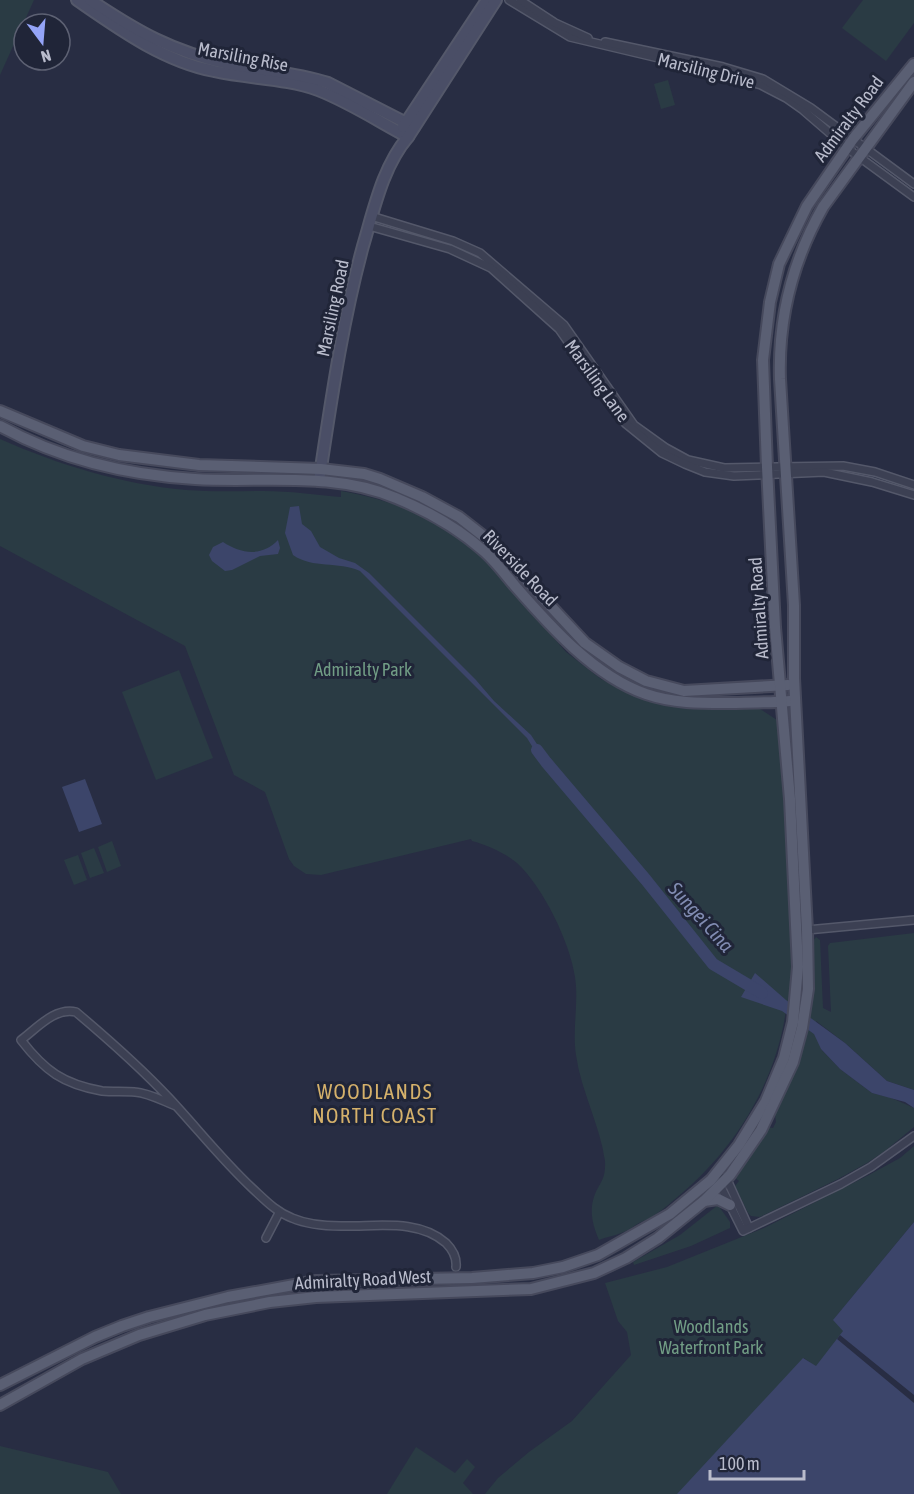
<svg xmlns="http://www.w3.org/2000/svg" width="914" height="1494" font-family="'Asap Condensed',sans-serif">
  <rect width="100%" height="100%" fill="#282d43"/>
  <g fill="#2a3b44">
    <path d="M0,0h34l-34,75z"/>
    <path d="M863,0h51v23l-28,38 -44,-33z"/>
    <path d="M668,80l7,25 -14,4 -7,-25z"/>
    <path d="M0,439c59,26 121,45 186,51 26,2 52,1 78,1 25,0 53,4 77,6v-6c63,11 102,31 149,74l76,87 35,27 24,11 36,13 18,4 17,2 61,-2 20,13 2,6c7,91 19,184 13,275h-5c-7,73 -48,144 -105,192 -13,11 -25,23 -41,29 -7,3 -12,9 -20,11 -7,3 -15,4 -22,7 -6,-14 -10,-28 -5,-43 5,-15 12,-16 11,-36 -5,-36 -24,-70 -29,-106 -4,-26 3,-52 -1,-78 -5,-35 -32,-90 -58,-114 -12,-10 -30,-18 -45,-22l-1,-2 -150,36 -15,-1 -12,-8 -5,-7 -24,-67 -31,-17 -49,-129 -185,-100z"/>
    <path d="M179,670l34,88 -57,22 -34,-88z"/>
    <path d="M112,841l9,25 -14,6 -9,-25z"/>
    <path d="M94,848l10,25 -14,5 -9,-25z"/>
    <path d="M78,855l9,25 -13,5 -10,-25z"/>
    <path d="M914,933v157l-27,-9 -42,-38 -29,-22 5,28 19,20 32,24 17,4 23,10 2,1v19l-29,24 -18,12 -29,16 -78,38 -9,-1 -3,-3 -13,-27 4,-5 -5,-4 34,-50 5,1 3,-6 -1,-7 21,-52 16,-73 1,-49 3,-4 4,3 3,68 8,4 -3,-66 2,-3z"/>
    <path d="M914,1146v76l-80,97 10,12 -28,36 -12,-9 -126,136h-193l13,-16 31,-26 43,-31 59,-66 -4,-23 -9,-11 -13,-38 62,-16 97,-39 103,-52 33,-18z"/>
    <path d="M718,1205l12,17v6l-39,18 -57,19 -1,-3 47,-27z"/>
    <path d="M0,1446l108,26 13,22h-121z"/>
    <path d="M416,1447l39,26 12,-14 8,8 -12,16 10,11h-86z"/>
  </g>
  <g fill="#3c456a">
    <path d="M299,506l3,18 9,7 9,16 19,11 16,5 14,10 107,107 18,21 37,34 17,26 -5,3 -16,-26 -167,-167c-22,-10 -47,-2 -67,-16l-8,-22 5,-26z"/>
    <path d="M278,540l2,8 -2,6 -18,2 -28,14 -7,1 -13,-10 -3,-6 4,-8 10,-5c18,12 39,15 55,-2z"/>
    <path d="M85,779l17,45 -23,8 -17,-45z"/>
    <path d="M755,973l31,27 59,43 42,38 27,9v18l-9,-6 -33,-9 -32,-24 -19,-20 -7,-15 -32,-23 -41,-14z"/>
    <path d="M914,1222v272h-237l126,-136 13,8 27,-35 -10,-11z"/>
  </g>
  <path fill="#282d43" d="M840,1335l74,60v8l-77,-64z"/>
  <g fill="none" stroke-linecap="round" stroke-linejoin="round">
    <path stroke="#3c456a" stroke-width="12" d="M537,750l9,12 100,118 67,84 49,29"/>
    <defs>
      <g id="street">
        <path d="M509,0l61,37 122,29 69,19 25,13 17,12 44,38 67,49"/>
        <path d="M520,0l35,23 33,15"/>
        <path d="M605,42l118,25 40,12 48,29 103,76"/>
        <path d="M371,216l82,25 27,12 84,72 70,100 32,23 22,12 36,8 119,-2 32,6 39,13"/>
        <path d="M369,226l81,23 41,19 68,61 66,94 37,30 23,11 20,8 29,4 90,-4 48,10 42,13"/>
        <path d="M807,930l107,-10"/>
        <path d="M176,1106c-13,-5 -27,-13 -41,-14 -10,-1 -22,0 -33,-1 -39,-7 -57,-20 -81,-51 16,-12 34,-33 55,-28 32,27 64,55 93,86 28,30 53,62 83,90 13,12 24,24 40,30 14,6 33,8 49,8 34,1 77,-8 105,17 7,7 11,14 10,24"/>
        <path d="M723,1178l6,6 20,44"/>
        <path d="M718,1185l5,6 20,40 98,-47 30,-17 43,-31"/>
        <path d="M266,1238l13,-25"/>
      </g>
      <g id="secondary">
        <path d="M77,0c42,29 86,61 137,71 35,8 71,7 104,19 31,12 60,31 90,47"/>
        <path d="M90,0c48,32 81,51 138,64 34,7 67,8 100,19l86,44"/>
        <path d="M403,127l84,-127"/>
        <path d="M319,481c12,-79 23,-158 44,-235 11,-37 20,-80 45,-109l88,-137"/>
      </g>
      <g id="primary">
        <path d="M0,411l83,35 36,9 80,10 122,4 43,5 16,5 42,18 37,20 32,25 94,101 34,24 27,14 38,10 104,-6"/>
        <path d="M0,426c60,33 127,49 195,53 67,4 138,-8 201,19 32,13 63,31 89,54 11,10 20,22 30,34 35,40 79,90 131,108 29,10 59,9 89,9 18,-1 37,0 55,-2"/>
        <path d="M704,1201l14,-2 12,6"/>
        <path d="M0,1385l95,-48 27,-11 27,-9 79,-20 88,-16 156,-3 61,-5 30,-6 35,-12 72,-41 41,-34 28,-35 27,-44 18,-43 9,-36 5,-55 -8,-168 -15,-172 -8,-160 -4,-107 7,-58 9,-38 28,-58 46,-67 61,-75"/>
        <path d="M0,1405l82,-46 57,-24 66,-20 65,-13 46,-5 215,-8 63,-16 32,-15 32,-20 46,-37 26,-26 31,-45 32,-68 9,-34 6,-39 -1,-59 -13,-252v-73l-14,-226c-2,-61 13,-119 43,-172l91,-125"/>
      </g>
    </defs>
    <use href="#street" stroke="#54586a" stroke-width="10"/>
    <use href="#secondary" stroke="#54586a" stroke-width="14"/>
    <use href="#primary" stroke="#46495c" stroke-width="14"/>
    <use href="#street" stroke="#3c4053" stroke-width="7"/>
    <use href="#secondary" stroke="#4a4e66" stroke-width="10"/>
    <use href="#primary" stroke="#5a5f73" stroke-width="10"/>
  </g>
  <g text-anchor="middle" stroke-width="6" stroke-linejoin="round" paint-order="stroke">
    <g font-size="18" fill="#b9bccc" stroke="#202538">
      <text transform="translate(243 57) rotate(11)" y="6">Marsiling Rise</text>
      <text transform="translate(706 71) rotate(14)" y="6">Marsiling Drive</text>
      <text transform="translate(849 119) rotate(-53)" y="6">Admiralty Road</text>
      <text transform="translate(333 308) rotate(-78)" y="6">Marsiling Road</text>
      <text transform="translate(597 381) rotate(54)" y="6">Marsiling Lane</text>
      <text transform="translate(520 568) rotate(46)" y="6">Riverside Road</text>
      <text transform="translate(759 608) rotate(-94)" y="6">Admiralty Road</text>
      <text transform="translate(363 1280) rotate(-3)" y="6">Admiralty Road West</text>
    </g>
    <g font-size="18" fill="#719d85" stroke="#202538">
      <text x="363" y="676">Admiralty Park</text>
      <text x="711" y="1333">Woodlands<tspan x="711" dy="21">Waterfront Park</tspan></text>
    </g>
    <g font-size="20" font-style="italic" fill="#818cb2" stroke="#202538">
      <text transform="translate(701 917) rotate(48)" y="7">Sungei Cina</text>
    </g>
    <g font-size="21" letter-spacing="1.5" fill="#d5b16b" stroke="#202538">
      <text x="375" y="1099">WOODLANDS<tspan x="375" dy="24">NORTH COAST</tspan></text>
    </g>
  </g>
  <g transform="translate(42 42) rotate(164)"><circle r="28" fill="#202538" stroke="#5d6173" stroke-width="1.5"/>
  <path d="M0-4.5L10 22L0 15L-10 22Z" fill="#94a4f7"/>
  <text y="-9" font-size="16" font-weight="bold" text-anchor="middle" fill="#b9bccc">N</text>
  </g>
  <path d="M710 1470v9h94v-9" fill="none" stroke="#b9bccc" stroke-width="3"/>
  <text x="719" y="1470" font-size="18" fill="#b9bccc" stroke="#202538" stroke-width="4.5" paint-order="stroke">100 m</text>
</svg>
